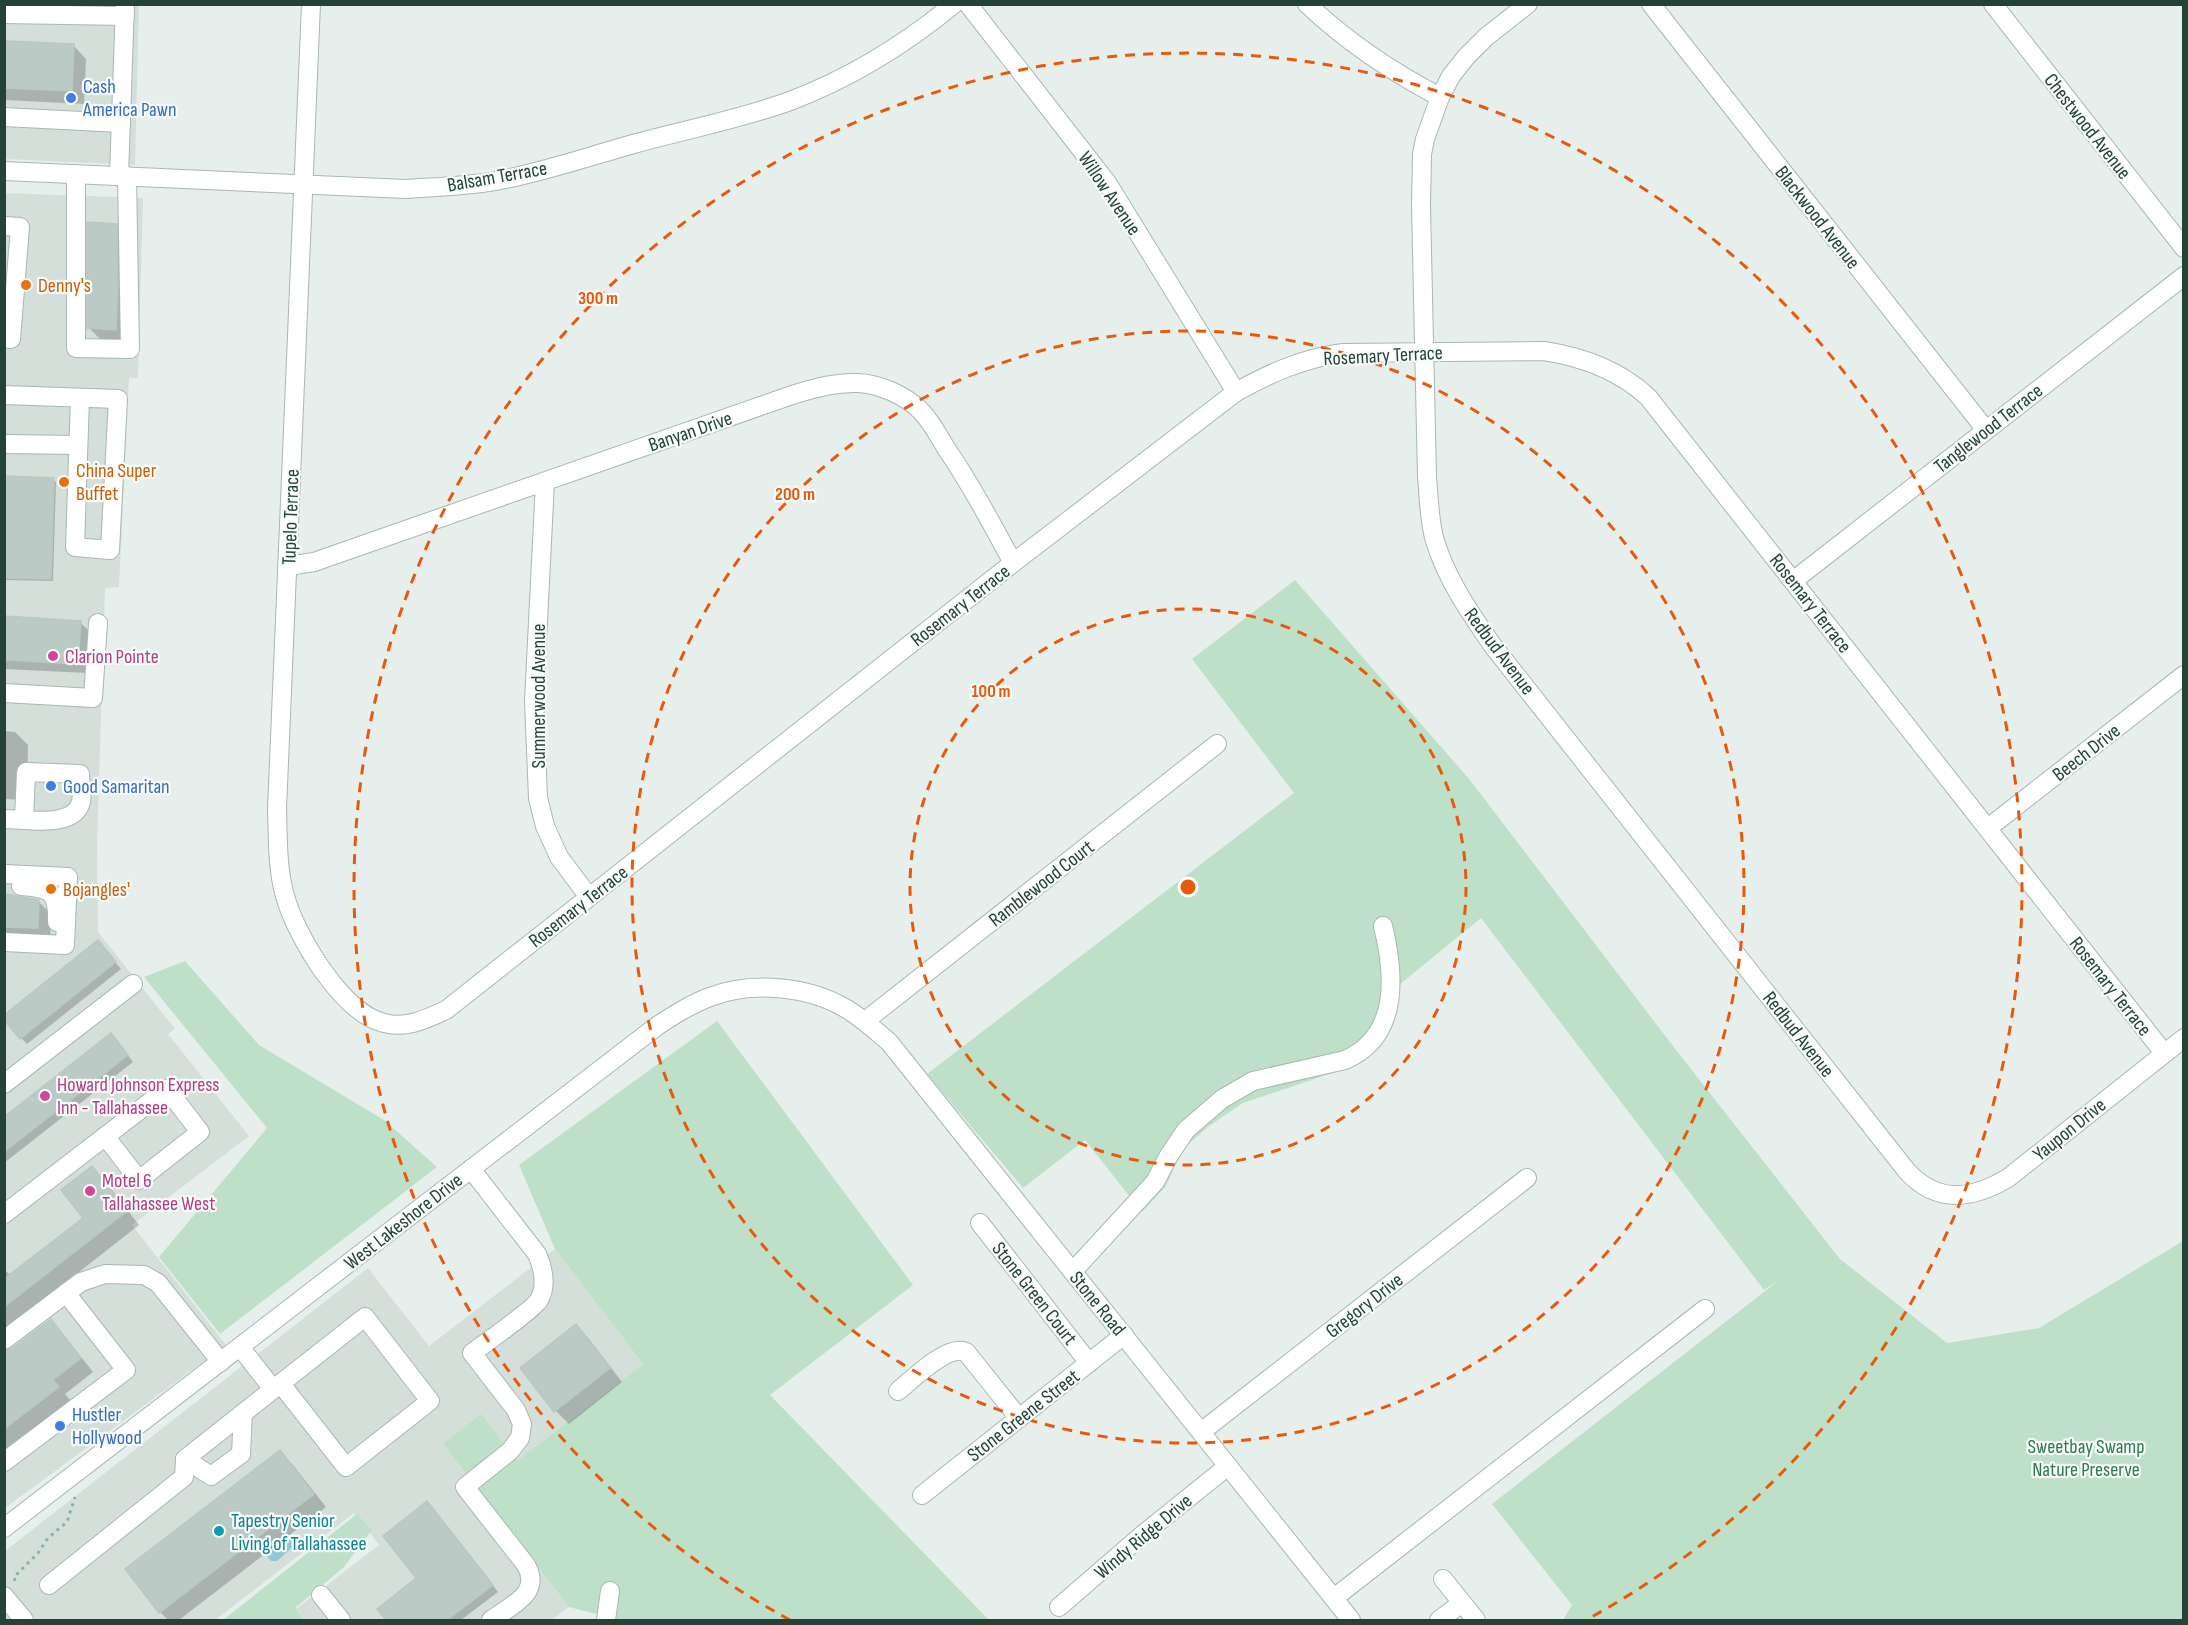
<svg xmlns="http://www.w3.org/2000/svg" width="2188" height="1625" font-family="'Sofia Sans Condensed',sans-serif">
  <rect width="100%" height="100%" fill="#e6efeb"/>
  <g fill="#d4dfda">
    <path d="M5,5h134l-4,160 -130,-6z"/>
    <path d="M5,193l138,5 -5,180h-9l-10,209 -14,1 -8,258 1,86 77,97 -7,5 81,102 -117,89 94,120 -221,163z"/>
    <path d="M555,1249l88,115 -126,97 -74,-17 126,163 -17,13h-248l-8,-11 83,-64 -25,-32 -139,107h-210v-69l363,-283 61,78z"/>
  </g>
  <g fill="#bfe0c8">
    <path d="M1295,580l175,200 206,270 164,209 107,84 92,-15 144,-87v379h-620l9,-15 -80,-101 286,-223 -14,9 -283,-372 -82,67 -7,42 -22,29 -26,13 -101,34 -34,23 -27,24 -16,36 -24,26 -57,-72 -62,48 -96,-114 367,-281 -102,-134z"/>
    <path d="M185,961l74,84 125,75 53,47 -217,167 -61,-77 108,-129 -123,-151z"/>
    <path d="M717,1021l196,264 -143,110 219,225h-368l-52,-13 -126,-163 38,-30 36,47 126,-97 -88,-115 -36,-84z"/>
    <path d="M357,1514l15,16 -28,37 -49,41 9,12h-81z"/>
  </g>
  <path fill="#8ec9d4" d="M288,1533l9,8 -1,3 -19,17h-6l-10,-12 6,-6 3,2z"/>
  <g fill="#0003">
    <path d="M29,4h45v8h-38z"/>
    <path d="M4,42l69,3 13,14 -2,45 -80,-4z"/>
    <path d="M116,225l13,13 -1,104 -26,-1 -13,-13z"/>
    <path d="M4,478l49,2 3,2 -3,99 -49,-1z"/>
    <path d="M4,618l76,4 10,10 -3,41 -83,-4z"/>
    <path d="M4,731l11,1 13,13 -1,55 -23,-1z"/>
    <path d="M4,893l34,8 13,13 -1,27 -46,-2z"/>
    <path d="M98,942l23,27 -94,75 -6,-6z"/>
    <path d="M117,1041l16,21 -129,101v-44z"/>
    <path d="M92,1168l13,13 34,44 -134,105 -1,-61 7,7 74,-58z"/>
    <path d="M50,1321l13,13 30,38 -28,22 6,7 -67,51v-99l7,-3z"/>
    <path d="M576,1326l13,13 33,43 -53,42 -13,-13z"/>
    <path d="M280,1452l13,13 33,42 -147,113h-11l-8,-8z"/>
    <path d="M433,1509l65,83 -37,28h-73l-9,-11 39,-31z"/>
  </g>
  <g fill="#bbcac4" stroke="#b8c9c2" stroke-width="1.5">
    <path d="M4,41l70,3 -2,47 -68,-3z"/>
    <path d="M87,222l30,2 1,62 -2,44 -29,-2z"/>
    <path d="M4,476l50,2 -3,101 -47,-1z"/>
    <path d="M4,616l77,5 -3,43 -74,-4z"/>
    <path d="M4,894l35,6 -1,28 -34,-1z"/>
    <path d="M98,940l18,22 -96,77 -16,-19v-5z"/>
    <path d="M111,1033l17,22 -124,97v-35z"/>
    <path d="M92,1166l35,45 -123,96v-28l79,-61 -22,-28z"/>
    <path d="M51,1319l30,39 -28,22 6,7 -55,42v-78l7,-2z"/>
    <path d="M576,1324l34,44 -56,44 -34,-44z"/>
    <path d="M280,1450l34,44 -155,119 -34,-44z"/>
    <path d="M427,1501l66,84 -46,35h-61l-9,-11 39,-31 -33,-42z"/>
  </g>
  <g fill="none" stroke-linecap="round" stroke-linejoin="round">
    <defs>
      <g id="minor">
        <path d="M311,4l-34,805c1,29 0,59 8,87 11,40 57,117 99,127 23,6 42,-4 62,-13l567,-447 223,-171c34,-19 68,-34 107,-39l201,-2c39,6 75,19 104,46l516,656"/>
        <path d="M968,4l140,180 128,208"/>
        <path d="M1307,4c40,38 85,68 133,93"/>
        <path d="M1528,4l-42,33 -20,20 -15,19 -11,21 -15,42 -3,15 -1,52 6,271c2,21 2,44 8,64 12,39 35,72 58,105l413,524c30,34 65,30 102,8l176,-140"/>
        <path d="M1651,4l335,426"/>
        <path d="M1993,4l191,244"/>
        <path d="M4,14l121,2"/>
        <path d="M4,117l117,6"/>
        <path d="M4,171l402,18c30,-2 61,-3 90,-8 48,-9 94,-25 141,-38 51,-14 104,-24 153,-42 61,-23 114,-56 164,-97"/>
        <path d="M76,174v174l54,1 -3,-173"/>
        <path d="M119,176l6,-172"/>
        <path d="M4,226l16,1 -9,112 -7,-1"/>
        <path d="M4,395l114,4 -8,151 -35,-3 5,-149"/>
        <path d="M4,444l74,1"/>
        <path d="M545,482l-11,219 4,97 7,28 14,31 30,40"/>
        <path d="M288,566l26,-4 481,-168c21,-6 41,-12 63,-11 22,1 46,12 62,27 11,11 18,25 26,38 25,37 46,76 67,115"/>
        <path d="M1793,581l391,-305"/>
        <path d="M4,693l89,5 5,-75"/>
        <path d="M4,819c22,0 70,10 77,-17 2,-8 -1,-20 -1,-28l-54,-2 -2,47"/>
        <path d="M1988,828l196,-153"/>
        <path d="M4,874l64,3 -3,68 -61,-3"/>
        <path d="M21,886c29,2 37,5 36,36"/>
        <path d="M865,1021l352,-277"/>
        <path d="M4,1084l129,-100"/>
        <path d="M471,1169l66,85c6,14 10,32 2,46 -5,9 -55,44 -67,53l44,57 6,14 -2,14 -10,13 -45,36 61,78c16,28 -14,40 -35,55"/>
        <path d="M4,1214l163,-125 33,43 -61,48 -34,-44"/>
        <path d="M980,1223l109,140"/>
        <path d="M1073,1271l82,-89 13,-25 18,-27 36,-31 31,-18 92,-21c55,-24 50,-85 38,-134"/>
        <path d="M4,1340l77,-58 24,-8 39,1 14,8 63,79"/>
        <path d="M240,1347l33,42"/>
        <path d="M898,1391c15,-12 49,-47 68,-39l53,66"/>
        <path d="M1201,1432l326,-254"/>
        <path d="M185,1459l26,17 30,-22 2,-41"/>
        <path d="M4,1462l122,-92 -60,-77"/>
        <path d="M922,1495l202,-160"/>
        <path d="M4,1528l653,-502c17,-11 34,-22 53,-29 42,-16 97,-11 135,11 17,10 30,22 44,34l462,578"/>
        <path d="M1443,1579l33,41"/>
        <path d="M49,1585l135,-108 1,-18 180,-142 65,84 -84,66 -65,-83"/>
        <path d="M321,1595l20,25"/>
        <path d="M4,1596l20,24"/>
        <path d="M1334,1598l371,-289"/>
        <path d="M1059,1607l82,-71 87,-70"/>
        <path d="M606,1620l4,-29"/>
        <path d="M1439,1620l23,-17"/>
      </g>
    </defs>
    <use href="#minor" stroke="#a8b8b2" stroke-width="20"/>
    <path stroke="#86b3a5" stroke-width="3" stroke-dasharray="3 4.5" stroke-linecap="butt" d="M15,1581l-1,-4 24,-24 10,-15 19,-16 8,-25"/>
    <use href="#minor" stroke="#fff" stroke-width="18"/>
  </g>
  <g fill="none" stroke="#e8590c" stroke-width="3" stroke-dasharray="10 8">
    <circle cx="1188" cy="887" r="278"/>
    <circle cx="1188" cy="887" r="556"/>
    <path d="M790 1620A834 834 0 1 1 1586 1620"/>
  </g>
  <g fill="#3f7fe0" stroke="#f7fbf9" stroke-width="2">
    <circle cx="71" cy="98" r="6"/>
    <circle cx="51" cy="786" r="6"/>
    <circle cx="60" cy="1426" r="6"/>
  </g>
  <g fill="#e8710a" stroke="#f7fbf9" stroke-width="2">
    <circle cx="26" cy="285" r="6"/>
    <circle cx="64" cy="482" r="6"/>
    <circle cx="51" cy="889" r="6"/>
  </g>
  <g fill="#d1479c" stroke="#f7fbf9" stroke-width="2">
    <circle cx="53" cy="656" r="6"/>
    <circle cx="45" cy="1096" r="6"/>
    <circle cx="90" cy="1191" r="6"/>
  </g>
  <circle fill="#0f9aa8" stroke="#f7fbf9" stroke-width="2" cx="219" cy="1531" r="6"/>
  <g text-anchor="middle" stroke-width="4.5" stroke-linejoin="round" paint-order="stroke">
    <g font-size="20" fill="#366cbe" stroke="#f7fbf9" text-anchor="start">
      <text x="83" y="93">Cash<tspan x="83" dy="23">America Pawn</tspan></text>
      <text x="63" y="793">Good Samaritan</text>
      <text x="72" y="1421">Hustler<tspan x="72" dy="23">Hollywood</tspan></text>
    </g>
    <g font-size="20" fill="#24423a" stroke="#f7fbf9">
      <text transform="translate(2088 126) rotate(52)" y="7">Chestwood Avenue</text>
      <text transform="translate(497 176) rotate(-10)" y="7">Balsam Terrace</text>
      <text transform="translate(1110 193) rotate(56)" y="7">Willow Avenue</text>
      <text transform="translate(1818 217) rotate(52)" y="7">Blackwood Avenue</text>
      <text transform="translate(1383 355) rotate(-3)" y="7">Rosemary Terrace</text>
      <text transform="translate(1988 428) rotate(-38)" y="7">Tanglewood Terrace</text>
      <text transform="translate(690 431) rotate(-19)" y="7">Banyan Drive</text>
      <text transform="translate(290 517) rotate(-88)" y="7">Tupelo Terrace</text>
      <text transform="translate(1811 603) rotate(52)" y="7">Rosemary Terrace</text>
      <text transform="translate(960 605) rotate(-38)" y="7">Rosemary Terrace</text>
      <text transform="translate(1500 651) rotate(53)" y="7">Redbud Avenue</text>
      <text transform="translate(538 696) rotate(-90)" y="7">Summerwood Avenue</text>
      <text transform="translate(2086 752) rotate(-38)" y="7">Beech Drive</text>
      <text transform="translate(1041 883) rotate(-38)" y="7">Ramblewood Court</text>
      <text transform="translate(578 906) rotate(-38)" y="7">Rosemary Terrace</text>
      <text transform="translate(2111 986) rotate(52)" y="7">Rosemary Terrace</text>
      <text transform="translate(1799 1034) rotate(52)" y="7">Redbud Avenue</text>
      <text transform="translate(2069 1129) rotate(-39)" y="7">Yaupon Drive</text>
      <text transform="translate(403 1221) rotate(-38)" y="7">West Lakeshore Drive</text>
      <text transform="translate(1035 1293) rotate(52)" y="7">Stone Green Court</text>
      <text transform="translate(1098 1303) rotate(51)" y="7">Stone Road</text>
      <text transform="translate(1364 1305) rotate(-38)" y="7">Gregory Drive</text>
      <text transform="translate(1023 1415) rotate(-38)" y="7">Stone Greene Street</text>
      <text transform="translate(1143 1536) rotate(-40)" y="7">Windy Ridge Drive</text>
    </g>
    <g font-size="20" fill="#c56008" stroke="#f7fbf9" text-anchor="start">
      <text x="38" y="292">Denny's</text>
      <text x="76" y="477">China Super<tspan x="76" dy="23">Buffet</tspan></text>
      <text x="63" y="896">Bojangles'</text>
    </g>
    <g font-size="20" fill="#b23c85" stroke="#f7fbf9" text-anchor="start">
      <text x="65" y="663">Clarion Pointe</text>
      <text x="57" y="1091">Howard Johnson Express<tspan x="57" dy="23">Inn - Tallahassee</tspan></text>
      <text x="102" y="1187">Motel 6<tspan x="102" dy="23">Tallahassee West</tspan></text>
    </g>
    <g font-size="20" fill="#2d7a4b" stroke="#f7fbf9">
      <text x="2086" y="1453">Sweetbay Swamp<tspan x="2086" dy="23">Nature Preserve</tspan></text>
    </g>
    <g font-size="20" fill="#0d838f" stroke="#f7fbf9" text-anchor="start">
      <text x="231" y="1527">Tapestry Senior<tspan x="231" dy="23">Living of Tallahassee</tspan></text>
    </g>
  </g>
  <circle cx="1188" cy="887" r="9" fill="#e8590c" stroke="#f7fbf9" stroke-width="3"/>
  <g font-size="18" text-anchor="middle" font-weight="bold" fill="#e8590c" stroke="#f7fbf9" stroke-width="4.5" stroke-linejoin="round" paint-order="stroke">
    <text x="598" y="304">300 m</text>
    <text x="795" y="500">200 m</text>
    <text x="991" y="697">100 m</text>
  </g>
  <rect width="2188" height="1625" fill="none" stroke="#24423a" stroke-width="12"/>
</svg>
